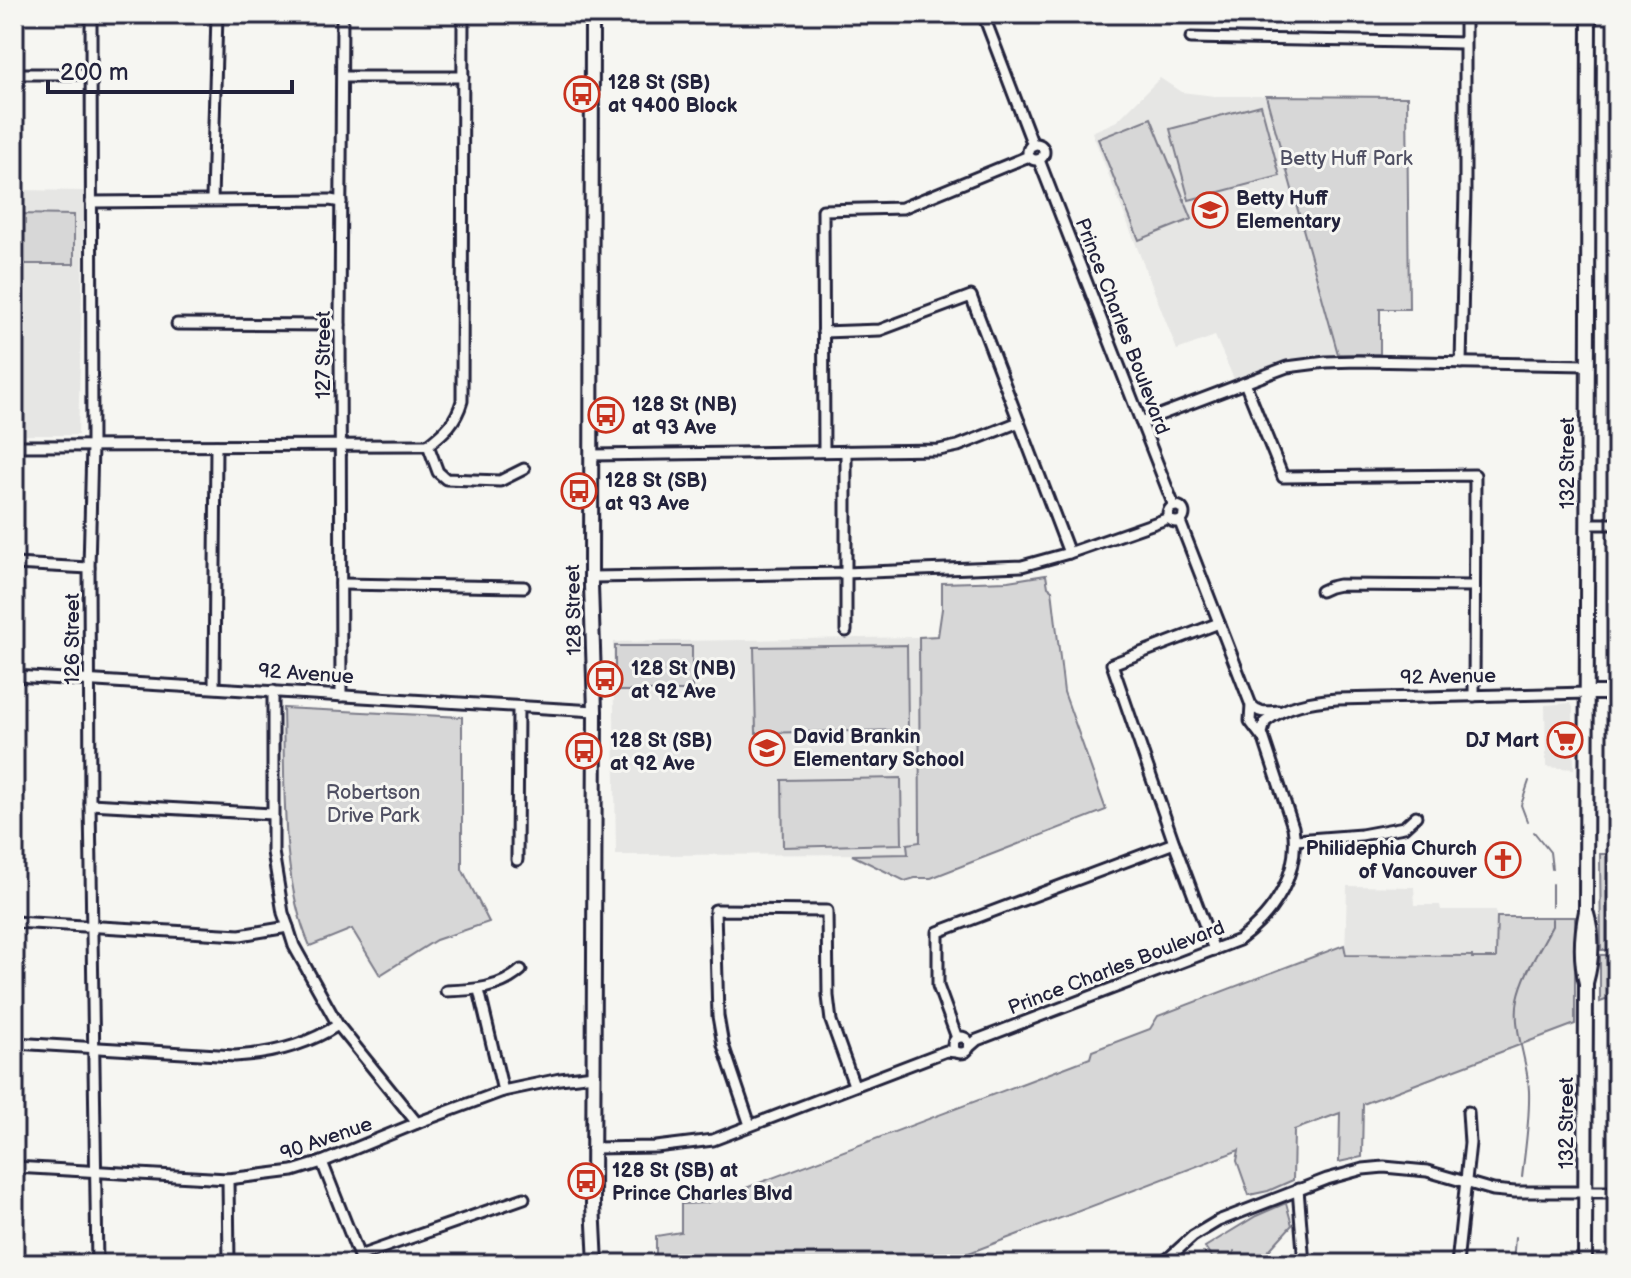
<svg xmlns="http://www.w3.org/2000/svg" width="1631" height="1278" font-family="'Balsamiq Sans',sans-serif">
  <rect width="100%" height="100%" fill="#f6f6f2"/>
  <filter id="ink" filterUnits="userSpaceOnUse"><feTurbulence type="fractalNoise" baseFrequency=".0125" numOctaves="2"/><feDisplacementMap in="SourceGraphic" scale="16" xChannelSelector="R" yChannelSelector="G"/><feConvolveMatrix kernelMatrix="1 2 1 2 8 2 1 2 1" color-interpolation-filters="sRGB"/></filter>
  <g filter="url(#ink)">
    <g fill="#e6e6e4">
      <path d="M1160,78l21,14 34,4h51l72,258 -58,8 -46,17 -19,-43 -38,14 -85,-218 25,-11z"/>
      <path d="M14,190l71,1 -7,244h-64z"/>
      <path d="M919,637l1,217 -304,1 -3,-213z"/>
      <path d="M1570,703l3,4 1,62 -28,-2 -1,-62z"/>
      <path d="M1347,886l67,1 1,18h25l1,5h55v48l-151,-3z"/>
    </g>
    <g fill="#d7d7d7" stroke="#7c7c89" stroke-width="2">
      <path d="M1266,96l141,1 2,212h-29v45h-42z"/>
      <path d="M1261,105l19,71 -91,24 -19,-71z"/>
      <path d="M1151,118l41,101 -53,21 -41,-101z"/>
      <path d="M14,214l60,1v49h-60z"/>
      <path d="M1046,575l2,12 4,3 12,102 42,118 -175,68h-16l-10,3 -53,-26 56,-1 -1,-10 13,-2 -1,-205 19,-1 4,-27v-26l66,-2z"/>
      <path d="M907,645l1,85 -152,3 -2,-86z"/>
      <rect x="615" y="646" width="77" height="45"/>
      <path d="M283,708l179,9v152l27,53 -53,18 -56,35 -28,-46 -42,17c-30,-67 -25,-165 -27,-238z"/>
      <path d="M901,778l1,66 -119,3 -1,-67z"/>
      <path d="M1600,854h17v96h-16z"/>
      <path d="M1497,917h78v107l-212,80 -1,53 -23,5 1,-49 -46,17 -1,50 -25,11 -19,4 -12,-34 2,-11 -299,114h-331v-1l47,-1v-26l25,-4v-28l25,-1 384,-145 2,-7 58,-22 8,-13 186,-71 2,10 126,1v2h24z"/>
      <path d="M1600,955h17v41l-17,6z"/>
      <path d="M1286,1203l6,22 -31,34v5h-45l-11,-17 51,-31z"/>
    </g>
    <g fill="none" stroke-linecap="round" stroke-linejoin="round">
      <g stroke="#757583" stroke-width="2">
        <path d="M1527,821l-6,-16 8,-24"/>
        <path d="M1534,832l16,20 2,17"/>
        <path d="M1552,884v23"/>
        <path d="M1522,1177c3,-28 8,-58 7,-86 -1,-31 -17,-61 -11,-92 5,-25 22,-50 34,-73v-7"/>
        <path d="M1233,1264l1,-13"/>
        <path d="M1513,1264l2,-27"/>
      </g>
      <defs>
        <g id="minor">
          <path d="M91,14l1,432 -3,122 1,236 7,460"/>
          <path d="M983,14l50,131"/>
          <path d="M1191,38l273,5"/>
          <path d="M14,74h76"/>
          <path d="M343,77h120"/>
          <circle cx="1036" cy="152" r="8"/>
          <path d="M1039,160l135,346"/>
          <path d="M212,200l5,-186"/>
          <path d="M91,202l239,-2 11,2"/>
          <path d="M177,324l163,1"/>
          <path d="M823,332l57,-2 91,-34 98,257"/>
          <path d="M1461,363l4,-171v-178"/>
          <path d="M1245,383l38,94 192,-2 -1,221"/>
          <path d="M1141,422l146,-55 39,-5 32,-1 229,4"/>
          <path d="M428,445c17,-13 28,-23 34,-44l1,-387"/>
          <path d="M428,445l10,27 8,7 54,2 24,-12"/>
          <path d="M14,446l414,-1"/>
          <path d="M824,451l-1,-241 79,-2 127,-52"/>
          <path d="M846,451v180"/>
          <path d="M592,455l347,-5 19,-4 61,-24"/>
          <circle cx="1176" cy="514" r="8"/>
          <path d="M1180,522l71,183 -1,16 12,16"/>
          <path d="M1587,524h30"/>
          <path d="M14,564l75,4"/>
          <path d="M591,577l254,-4 177,-7 47,-13 100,-35"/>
          <path d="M341,584l183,3"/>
          <path d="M1321,591l9,-4 9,-2 135,1"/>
          <path d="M14,676l581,35"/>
          <path d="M214,687l2,-241"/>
          <path d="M273,691v161l10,61 5,14 6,19 44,79 79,98"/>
          <path d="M341,696l-1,-371 2,-311"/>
          <path d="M1251,705c9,9 15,7 27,6"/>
          <path d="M90,804l182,10"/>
          <path d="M1296,840l65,-5 43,-8 12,-11"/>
          <path d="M517,860l1,-153"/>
          <path d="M14,922l226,13 48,-8"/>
          <path d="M1214,950l-40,-107 -62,-179 107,-41"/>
          <path d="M479,990l24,101"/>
          <path d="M446,991c28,-1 54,-2 75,-21"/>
          <circle cx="961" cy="1045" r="8"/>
          <path d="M957,1038l-19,-52v-54l236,-89"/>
          <path d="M14,1043l221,13c36,-2 72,-11 103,-31"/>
          <path d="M969,1047l8,-7 262,-100c35,-26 62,-67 54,-113l-31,-94 3,-11c21,-17 46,-21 72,-23l251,-6"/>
          <path d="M750,1125l-27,-80 -5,-29 -3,-106 112,1 1,85 3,25 23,64"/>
          <path d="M593,1148l63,-1 57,-7 233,-89 10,1"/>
          <path d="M322,1162l37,94 165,-58"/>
          <path d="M14,1167l214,12 65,-8 29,-9 100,-41 81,-30 57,-12 34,-4"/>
          <path d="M228,1179l1,85"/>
          <path d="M1298,1189l6,75"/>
          <path d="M1162,1264l31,-28 25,-15 109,-42 36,-10 21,-2 43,4 66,19 22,2h102"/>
          <path d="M1457,1264l13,-121 -2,-31"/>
        </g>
        <g id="major">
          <path d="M592,14l-1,571 4,126 -2,493 3,60"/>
          <path d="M1588,693h29"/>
          <path d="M1586,983c-6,-23 -5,-48 0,-72l3,-897"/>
          <path d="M1585,1264l1,-281c6,-22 8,-46 1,-69"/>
        </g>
      </defs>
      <use href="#minor" stroke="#22223b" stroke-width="15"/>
      <use href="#major" stroke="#22223b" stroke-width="18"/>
      <use href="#minor" stroke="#f6f6f2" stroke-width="9"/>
      <use href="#major" stroke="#f6f6f2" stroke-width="12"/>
    </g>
  </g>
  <defs>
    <symbol id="bus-ring" viewBox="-11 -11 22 22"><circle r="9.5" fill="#f6f6f2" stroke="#c8321e" stroke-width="1.5"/><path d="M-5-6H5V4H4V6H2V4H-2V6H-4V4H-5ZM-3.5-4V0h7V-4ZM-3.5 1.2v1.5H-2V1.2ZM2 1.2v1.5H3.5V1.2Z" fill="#c8321e"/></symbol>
    <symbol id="school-ring" viewBox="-11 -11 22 22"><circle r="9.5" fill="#f6f6f2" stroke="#c8321e" stroke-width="1.5"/><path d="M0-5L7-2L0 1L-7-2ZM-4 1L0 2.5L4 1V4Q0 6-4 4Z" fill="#c8321e"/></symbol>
    <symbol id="supermarket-ring" viewBox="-11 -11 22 22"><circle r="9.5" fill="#f6f6f2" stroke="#c8321e" stroke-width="1.5"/><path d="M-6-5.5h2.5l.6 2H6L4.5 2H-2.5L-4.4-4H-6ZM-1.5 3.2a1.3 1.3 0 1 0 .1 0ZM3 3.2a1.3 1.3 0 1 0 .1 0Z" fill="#c8321e"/></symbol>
    <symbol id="church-ring" viewBox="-11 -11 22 22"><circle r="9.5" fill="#f6f6f2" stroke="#c8321e" stroke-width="1.5"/><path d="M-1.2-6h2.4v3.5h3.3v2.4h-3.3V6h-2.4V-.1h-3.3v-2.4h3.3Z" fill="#c8321e"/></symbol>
  </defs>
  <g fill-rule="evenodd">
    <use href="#bus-ring" x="562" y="74" width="40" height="40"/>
    <use href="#school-ring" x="1190" y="190" width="40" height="40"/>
    <use href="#bus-ring" x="586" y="395" width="40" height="40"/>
    <use href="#bus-ring" x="559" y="471" width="40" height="40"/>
    <use href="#bus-ring" x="585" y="659" width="40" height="40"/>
    <use href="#supermarket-ring" x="1545" y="720" width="40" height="40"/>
    <use href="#school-ring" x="747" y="728" width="40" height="40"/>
    <use href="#bus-ring" x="564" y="731" width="40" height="40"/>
    <use href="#church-ring" x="1483" y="840" width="40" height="40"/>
    <use href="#bus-ring" x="566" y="1161" width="40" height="40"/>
  </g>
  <g text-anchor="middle" stroke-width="6" stroke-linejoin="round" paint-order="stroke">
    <g font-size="20" font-weight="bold" fill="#22223b" stroke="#f6f6f2" text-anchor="start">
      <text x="608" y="89">128 St (SB)<tspan x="608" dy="23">at 9400 Block</tspan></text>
      <text x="1236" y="205">Betty Huff<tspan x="1236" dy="23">Elementary</tspan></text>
      <text x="632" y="411">128 St (NB)<tspan x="632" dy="23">at 93 Ave</tspan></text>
      <text x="605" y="487">128 St (SB)<tspan x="605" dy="23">at 93 Ave</tspan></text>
      <text x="631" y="675">128 St (NB)<tspan x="631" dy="23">at 92 Ave</tspan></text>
      <text x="793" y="743">David Brankin<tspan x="793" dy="23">Elementary School</tspan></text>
      <text x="610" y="747">128 St (SB)<tspan x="610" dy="23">at 92 Ave</tspan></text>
      <text x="1539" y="747" text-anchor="end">DJ Mart</text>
      <text x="1477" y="855" text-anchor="end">Philidephia Church<tspan x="1477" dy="23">of Vancouver</tspan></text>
      <text x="612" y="1177">128 St (SB) at<tspan x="612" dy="23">Prince Charles Blvd</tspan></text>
    </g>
    <g font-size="20" fill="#4f4f62" stroke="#f6f6f2">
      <text x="1346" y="165">Betty Huff Park</text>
      <text x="373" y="799">Robertson<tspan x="373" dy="23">Drive Park</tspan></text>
    </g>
    <g font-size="20" fill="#22223b" stroke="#f6f6f2">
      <text transform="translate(1123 326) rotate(69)" y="7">Prince Charles Boulevard</text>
      <text transform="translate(323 355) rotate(-90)" y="7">127 Street</text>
      <text transform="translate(1567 463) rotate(-90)" y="7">132 Street</text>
      <text transform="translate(573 610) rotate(-91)" y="7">128 Street</text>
      <text transform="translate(72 639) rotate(-90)" y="7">126 Street</text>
      <text transform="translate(306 673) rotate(4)" y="7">92 Avenue</text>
      <text transform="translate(1448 676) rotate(-1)" y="7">92 Avenue</text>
      <text transform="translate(1116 967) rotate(-21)" y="7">Prince Charles Boulevard</text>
      <text transform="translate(1566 1123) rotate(-90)" y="7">132 Street</text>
      <text transform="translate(326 1138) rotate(-19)" y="7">90 Avenue</text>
    </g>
  </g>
  <rect width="1631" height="1278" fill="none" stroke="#f6f6f2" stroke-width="48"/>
  <rect x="24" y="24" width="1583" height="1230" fill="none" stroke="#22223b" stroke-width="3" filter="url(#ink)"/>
  <path d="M48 80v12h244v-12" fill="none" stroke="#22223b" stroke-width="4"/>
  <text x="60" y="80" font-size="24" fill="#22223b" stroke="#f6f6f2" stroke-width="6" paint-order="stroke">200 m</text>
</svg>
